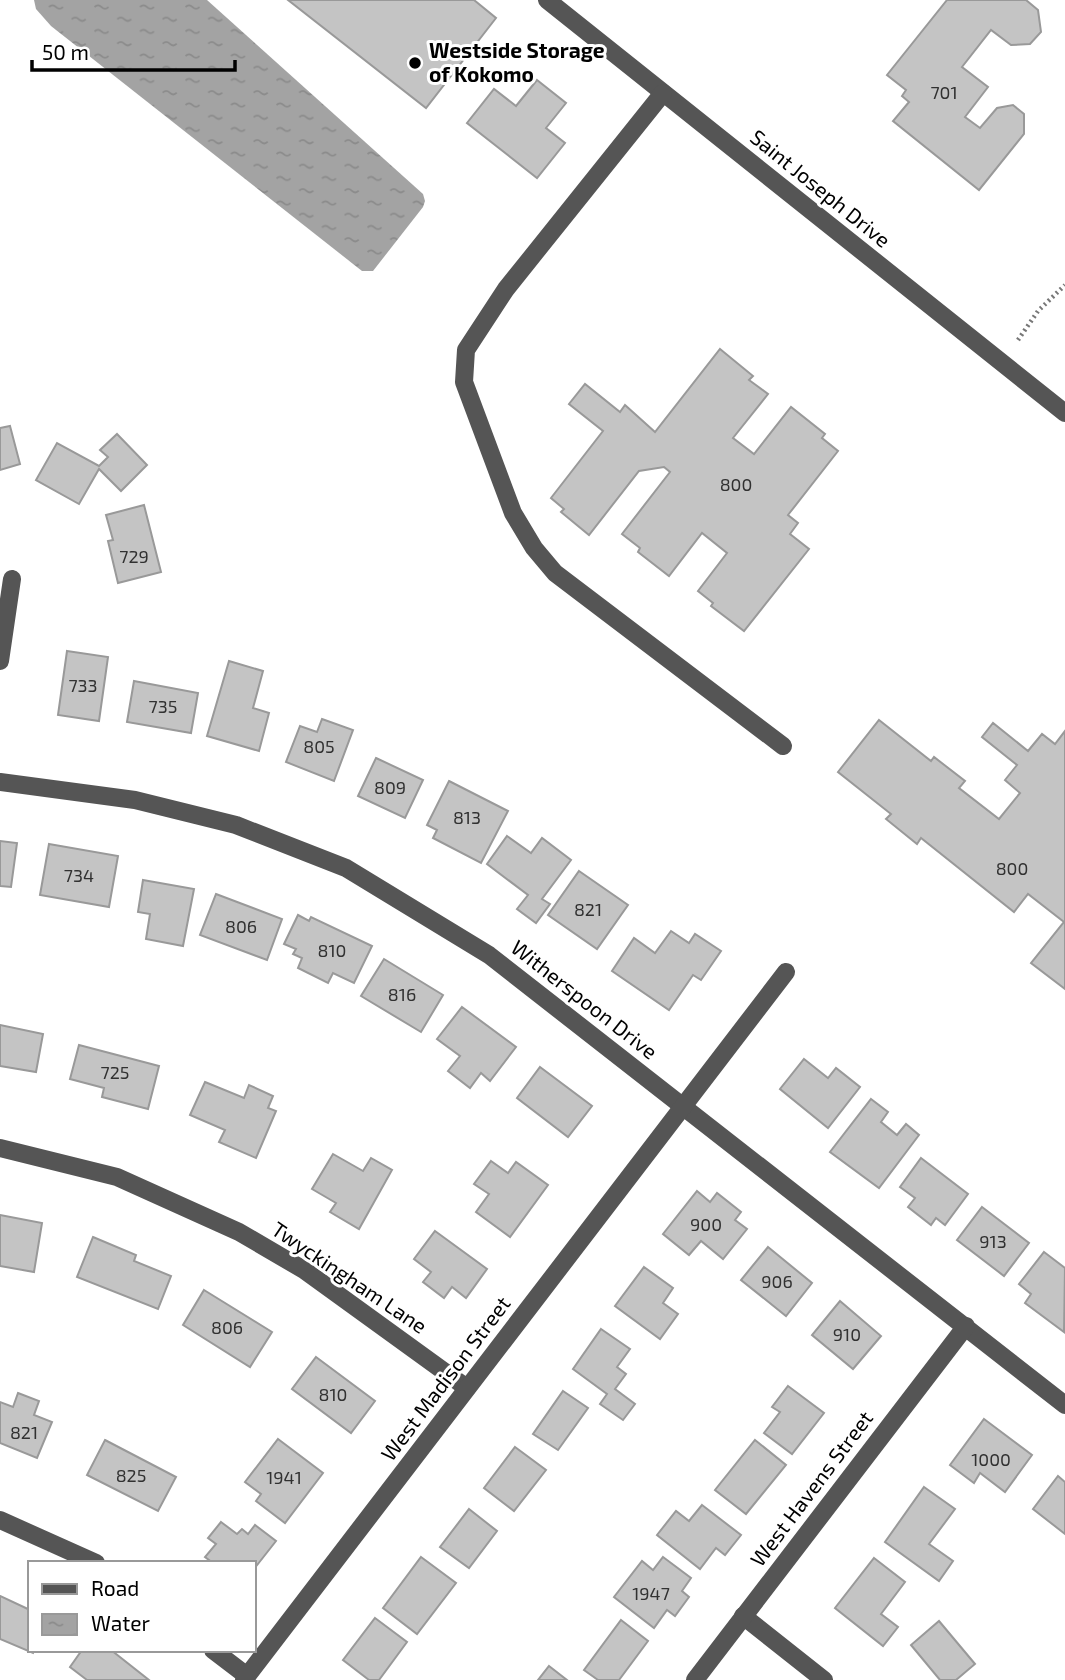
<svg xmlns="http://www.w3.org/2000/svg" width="1065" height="1680" font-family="'Exo 2',sans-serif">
  <defs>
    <pattern id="water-ripples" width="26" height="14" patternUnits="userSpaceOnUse" patternTransform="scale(1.75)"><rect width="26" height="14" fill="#a3a3a3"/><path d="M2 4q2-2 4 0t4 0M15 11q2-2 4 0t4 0" fill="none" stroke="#8b8b8b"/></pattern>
  </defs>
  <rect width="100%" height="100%" fill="#fff"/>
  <path fill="url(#water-ripples)" d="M34,0h173l216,194 2,7 -2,6 -50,64h-11l-311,-245 -15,-17z"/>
  <g fill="#c4c4c4" stroke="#999" stroke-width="2">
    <path d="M288,0h186l22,18 -70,90z"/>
    <path d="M947,0h79l12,10 3,22 -11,12 -19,1 -20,-15 -29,37 26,20 -23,30 15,11 17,-20 16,-3 11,9v20l-45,56 -86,-69 16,-19 -7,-6 4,-6 -19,-15z"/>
    <path d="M537,80l29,23 -20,25 19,15 -28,35 -70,-55 27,-34 22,17z"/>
    <path d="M720,349l33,27 -4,4 19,14 -35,44 21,16 37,-47 34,27 -3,4 16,13 -50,64 10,8 -8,11 19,15 -65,82 -33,-25 2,-3 -15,-12 29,-38 -25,-20 -33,43 -31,-24 2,-4 -18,-14 48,-62 -6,-5 -25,4 -50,64 -28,-23 3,-3 -13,-11 52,-67 -34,-27 16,-20 35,28 5,-7 30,27z"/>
    <path d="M10,426l10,38 -20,6v-42z"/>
    <path d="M117,434l30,31 -26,26 -22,-22 -20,35 -43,-24 21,-37 42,23 9,-9 -8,-7z"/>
    <path d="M144,505l17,67 -43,11 -10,-42 5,-1 -7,-25z"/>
    <path d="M67,651l41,6 -9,64 -41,-6z"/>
    <path d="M229,661l34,10 -10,37 16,5 -10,38 -52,-15z"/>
    <path d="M134,681l64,12 -7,40 -64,-11z"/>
    <path d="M322,719l31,11 -19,51 -48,-19 14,-36 17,6z"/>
    <path d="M879,720l52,41 3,-4 31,24 -6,7 40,31 21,-26 -15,-13 12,-15 -35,-28 11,-14 35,28 14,-17 13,10 10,-13v258l-34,-26 33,-41 -36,-28 -14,18 -93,-74 -4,6 -31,-25 5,-5 -53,-42z"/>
    <path d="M376,758l47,22 -18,38 -47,-22z"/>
    <path d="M449,781l59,30 -27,52 -48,-25 4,-8 -10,-5z"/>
    <path d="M507,836l24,17 11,-15 29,22 -29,39 8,5 -14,19 -19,-14 11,-14 -41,-31z"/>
    <path d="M0,841l17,2 -6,44 -11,-1z"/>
    <path d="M49,844l69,12 -9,51 -69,-12z"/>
    <path d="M579,871l49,34 -31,44 -49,-34z"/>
    <path d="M143,880l51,9 -11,57 -37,-7 4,-25 -12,-2z"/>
    <path d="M216,894l66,25 -15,41 -67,-25z"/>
    <path d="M298,915l11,6 2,-4 61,29 -18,37 -21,-10 -5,10 -30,-15 4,-10 -9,-4 3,-5 -12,-5z"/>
    <path d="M671,931l18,12 6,-9 26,17 -20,29 -8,-5 -24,35 -57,-39 22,-33 21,15z"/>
    <path d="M384,959l59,36 -22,37 -60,-36z"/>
    <path d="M462,1007l54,40 -26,34 -9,-8 -11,15 -22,-17 12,-15 -23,-17z"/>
    <path d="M0,1025l43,9 -7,38 -36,-6z"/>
    <path d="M79,1045l80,21 -11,43 -46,-12 2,-9 -34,-9z"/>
    <path d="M804,1059l24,19 8,-10 24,19 -32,41 -48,-39z"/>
    <path d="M540,1067l52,39 -24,31 -51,-39z"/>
    <path d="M205,1082l39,16 5,-13 24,11 -5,12 8,3 -20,47 -37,-16 6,-12 -35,-15z"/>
    <path d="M871,1099l17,13 -7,10 16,13 9,-11 13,11 -40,53 -49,-36z"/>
    <path d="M333,1154l30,17 8,-13 21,12 -33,59 -29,-17 6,-9 -24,-14z"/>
    <path d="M921,1158l47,36 -23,31 -9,-7 -5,7 -23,-18 7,-9 -15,-11z"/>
    <path d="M491,1161l17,12 8,-11 32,23 -38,52 -34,-25 13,-18 -15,-10z"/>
    <path d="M697,1191l13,11 7,-9 24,19 -6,8 12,9 -24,30 -22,-18 -12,14 -26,-21z"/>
    <path d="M982,1207l47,36 -25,33 -47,-36z"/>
    <path d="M0,1215l42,8 -8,49 -34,-6z"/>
    <path d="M435,1231l52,38 -21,29 -14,-11 -8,11 -21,-16 8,-10 -17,-13z"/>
    <path d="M93,1237l43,18 -2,6 37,15 -13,33 -81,-32z"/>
    <path d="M768,1247l44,36 -26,33 -45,-36z"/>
    <path d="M1044,1252l21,16 -1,64 -39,-29 6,-9 -12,-10z"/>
    <path d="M644,1267l29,21 -10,15 15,11 -18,25 -45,-33z"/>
    <path d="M204,1290l68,42 -22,35 -67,-42z"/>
    <path d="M840,1301l41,35 -28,33 -41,-34z"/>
    <path d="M601,1329l29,20 -13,18 9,7 -11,15 20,15 -12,16 -23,-16 7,-10 -34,-25z"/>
    <path d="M316,1357l59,44 -24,32 -59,-44z"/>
    <path d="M788,1386l36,27 -32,41 -28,-21 16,-21 -8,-5z"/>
    <path d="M563,1391l25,17 -30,42 -25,-16z"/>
    <path d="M18,1393l21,8 -5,14 18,7 -15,36 -37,-15v-41l13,5z"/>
    <path d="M984,1419l48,36 -27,37 -25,-19 -6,10 -24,-18z"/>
    <path d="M278,1439l45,34 -38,50 -29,-22 5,-7 -16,-12z"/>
    <path d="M105,1440l71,37 -18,34 -71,-36z"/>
    <path d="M755,1440l31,25 -40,49 -31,-24z"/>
    <path d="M515,1447l31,23 -32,41 -30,-23z"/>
    <path d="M1058,1476l7,6v52l-32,-25z"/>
    <path d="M924,1487l31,22 -26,35 24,17 -14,20 -54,-39z"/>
    <path d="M702,1505l39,30 -16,20 -9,-7 -16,21 -43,-34 19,-24 13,10z"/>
    <path d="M469,1509l28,22 -28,37 -29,-21z"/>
    <path d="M221,1522l16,12 5,-5 6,5 7,-9 21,16 -22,28v-6h-41l-8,-6 11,-13 -8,-6z"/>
    <path d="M421,1557l35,26 -39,51 -34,-26z"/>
    <path d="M663,1557l28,21 -9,13 7,6 -14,19 -8,-6 -13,18 -40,-31 28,-36 11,9z"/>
    <path d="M874,1558l31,24 -24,32 17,13 -15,19 -48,-38z"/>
    <path d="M0,1596l30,14v40h4l-1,3 -33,-14z"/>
    <path d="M375,1618l32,24 -28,38h-10l-26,-20z"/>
    <path d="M621,1620l27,21 -29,39h-21l-14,-10z"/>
    <path d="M939,1621l36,43 -19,16h-16l-29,-35z"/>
    <path d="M82,1650h29l38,30h-62l-17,-13z"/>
    <path d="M549,1666l18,14h-29z"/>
  </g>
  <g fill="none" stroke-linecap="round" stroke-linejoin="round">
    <path stroke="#777" stroke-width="4.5" stroke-dasharray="2 3.5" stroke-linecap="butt" d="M1018,340l20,-29 27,-26"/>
    <g stroke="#555" stroke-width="18">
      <path d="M547,0l518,413"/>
      <path d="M663,93l-157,196 -40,61 -2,32 49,131 21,35 21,25 228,173"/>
      <path d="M0,661l12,-82"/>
      <path d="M0,782l135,18 101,25 110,43 143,87 576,450"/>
      <path d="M0,1148l117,29 122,55 65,38 163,118"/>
      <path d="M0,1520l96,43"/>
      <path d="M743,1616l81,64"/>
      <path d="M213,1650l34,26"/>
      <path d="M244,1680l542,-708"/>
      <path d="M695,1680l271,-354"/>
    </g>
  </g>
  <circle fill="#000" stroke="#fff" stroke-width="2.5" cx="415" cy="63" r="7"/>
  <g text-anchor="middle" stroke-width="6" stroke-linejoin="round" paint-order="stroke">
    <g font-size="18" fill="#313131">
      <text x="944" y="99">701</text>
      <text x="736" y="491">800</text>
      <text x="134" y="563">729</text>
      <text x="83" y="692">733</text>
      <text x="163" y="713">735</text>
      <text x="319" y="753">805</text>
      <text x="390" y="794">809</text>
      <text x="467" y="824">813</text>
      <text x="1012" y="875">800</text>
      <text x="79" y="882">734</text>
      <text x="588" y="916">821</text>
      <text x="241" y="933">806</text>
      <text x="332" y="957">810</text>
      <text x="402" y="1001">816</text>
      <text x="115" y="1079">725</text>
      <text x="706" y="1231">900</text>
      <text x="993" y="1248">913</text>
      <text x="777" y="1288">906</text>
      <text x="227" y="1334">806</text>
      <text x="847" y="1341">910</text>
      <text x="333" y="1401">810</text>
      <text x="24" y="1439">821</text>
      <text x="991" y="1466">1000</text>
      <text x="131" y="1482">825</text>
      <text x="284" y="1484">1941</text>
      <text x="651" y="1600">1947</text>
    </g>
    <g font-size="21" font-weight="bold" fill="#000" stroke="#fff" text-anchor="start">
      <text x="429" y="58">Westside Storage<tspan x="429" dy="24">of Kokomo</tspan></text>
    </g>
    <g font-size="21" fill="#000" stroke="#fff">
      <text transform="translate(820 189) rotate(39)" y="7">Saint Joseph Drive</text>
      <text transform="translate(584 1000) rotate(38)" y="7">Witherspoon Drive</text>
      <text transform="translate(349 1278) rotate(34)" y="7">Twyckingham Lane</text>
      <text transform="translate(446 1379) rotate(-53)" y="7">West Madison Street</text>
      <text transform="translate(812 1489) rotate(-53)" y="7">West Havens Street</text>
    </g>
  </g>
  <rect x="28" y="1561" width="228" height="91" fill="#ffffff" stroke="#999999" stroke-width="2"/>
  <rect x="42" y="1584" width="35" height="10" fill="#555555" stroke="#999999" stroke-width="2"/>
  <text x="91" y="1596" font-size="21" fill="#000000">Road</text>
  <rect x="42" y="1614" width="35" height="21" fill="url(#water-ripples)" stroke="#999999" stroke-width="2"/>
  <text x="91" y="1631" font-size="21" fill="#000000">Water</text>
  <path d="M32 60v10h203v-10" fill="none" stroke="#000000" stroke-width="3.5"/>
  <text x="42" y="60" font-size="21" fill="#000000" stroke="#ffffff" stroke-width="5" paint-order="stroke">50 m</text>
</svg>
